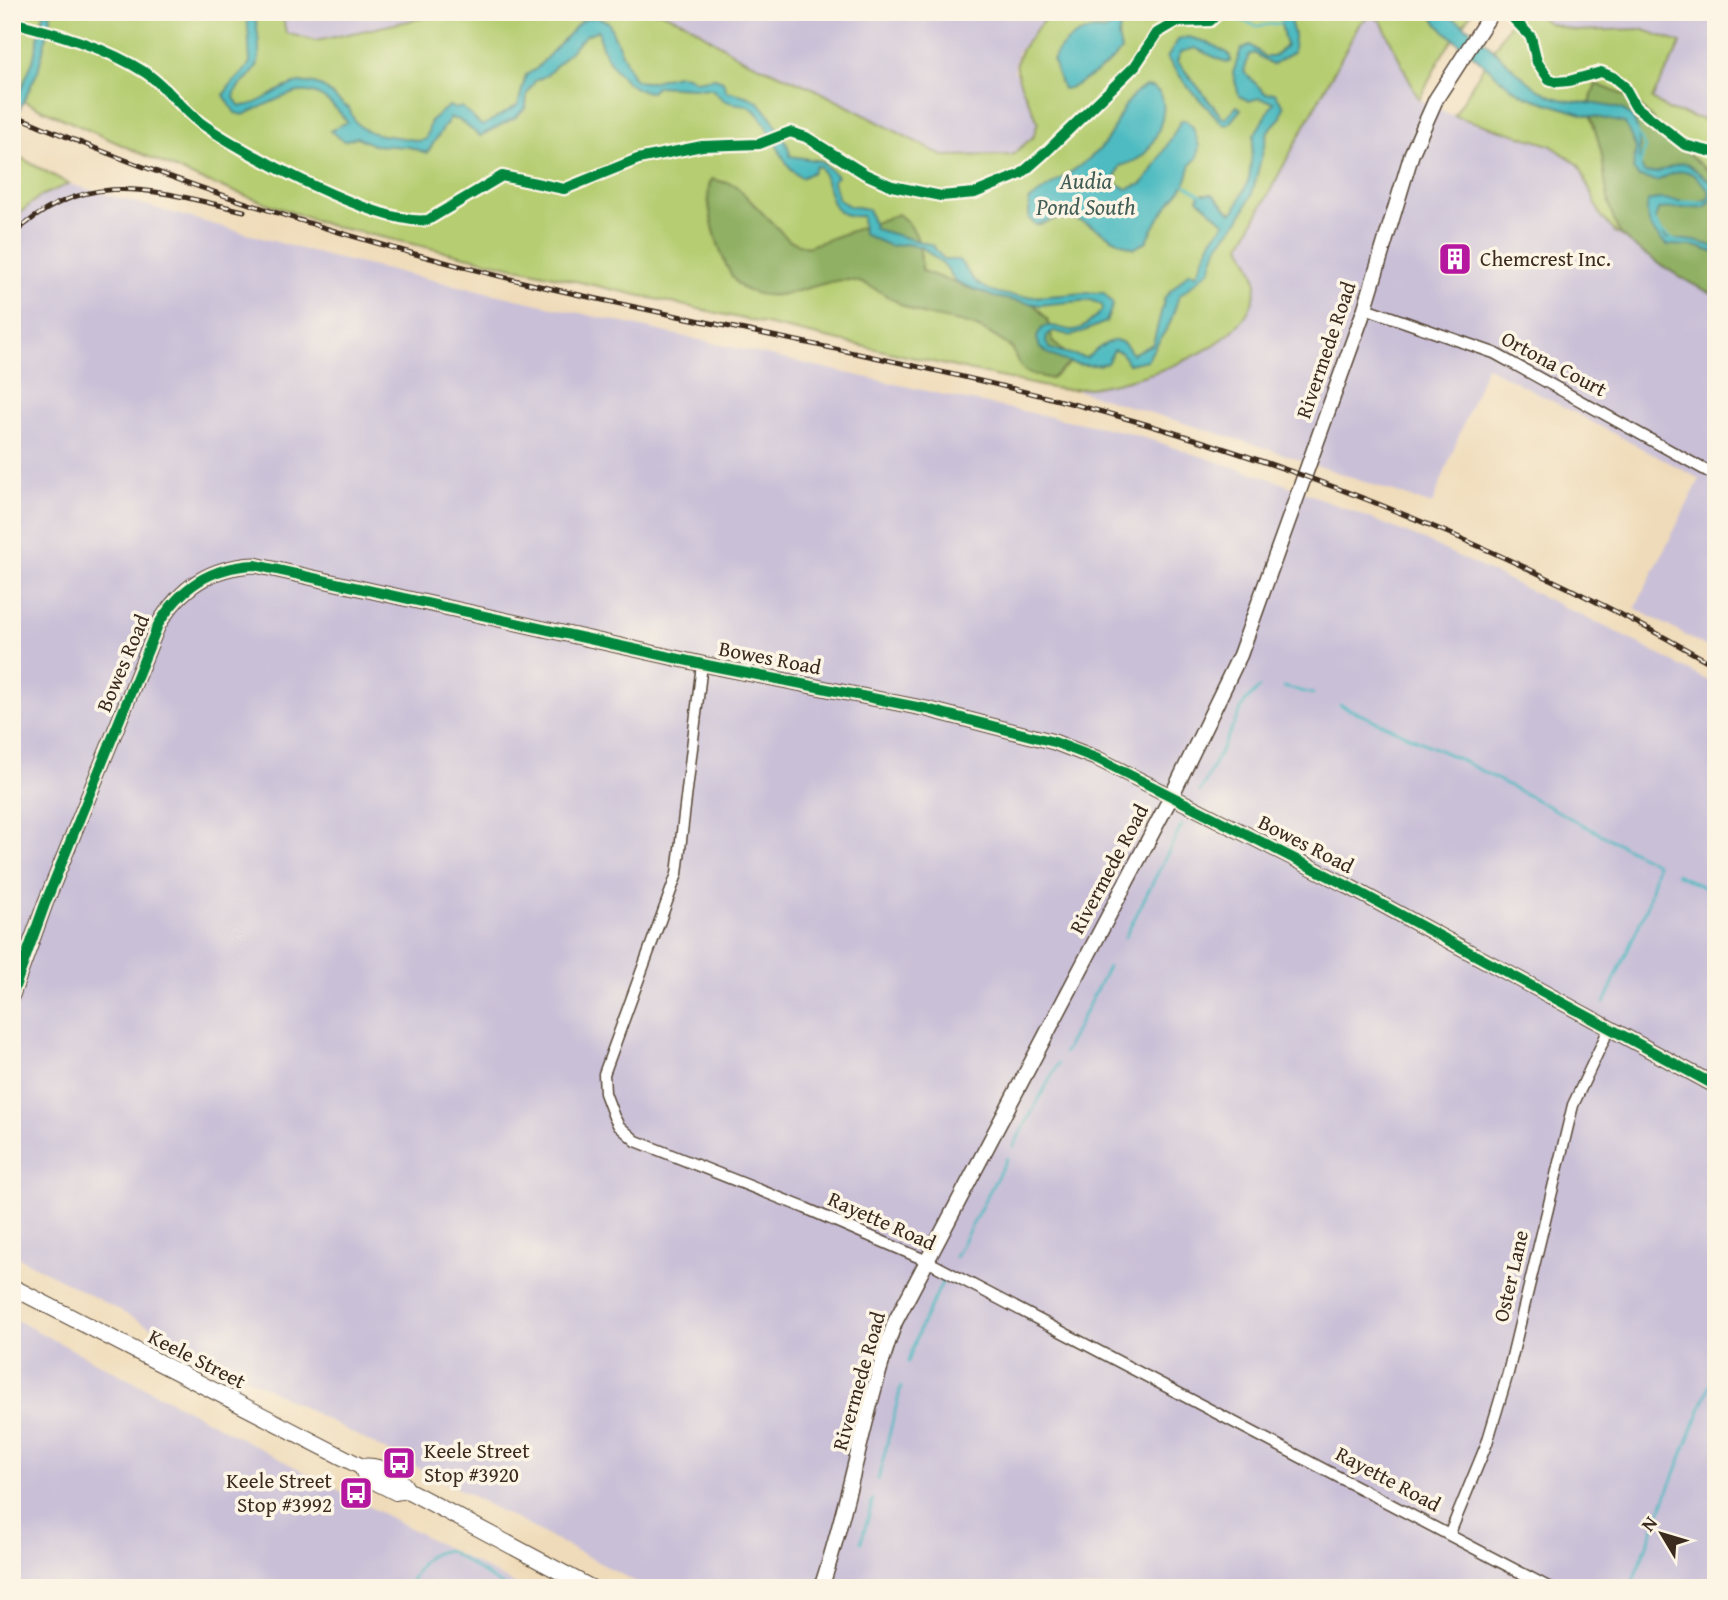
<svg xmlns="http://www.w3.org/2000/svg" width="1728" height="1600" font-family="'Gentium Book Plus',serif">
  <rect width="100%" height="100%" fill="#fcf5e5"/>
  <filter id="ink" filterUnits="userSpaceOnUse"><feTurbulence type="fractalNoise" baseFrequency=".0143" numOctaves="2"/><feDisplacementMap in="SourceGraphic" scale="14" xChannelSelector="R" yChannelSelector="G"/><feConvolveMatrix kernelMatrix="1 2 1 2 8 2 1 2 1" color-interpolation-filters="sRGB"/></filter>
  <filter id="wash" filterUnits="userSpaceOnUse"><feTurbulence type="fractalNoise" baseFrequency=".00686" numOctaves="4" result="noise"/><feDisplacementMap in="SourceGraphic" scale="28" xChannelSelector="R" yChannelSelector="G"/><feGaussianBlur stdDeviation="1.57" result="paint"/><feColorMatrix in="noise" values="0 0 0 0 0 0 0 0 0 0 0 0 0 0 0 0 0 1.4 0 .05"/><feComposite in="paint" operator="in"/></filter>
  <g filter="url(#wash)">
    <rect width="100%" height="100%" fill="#efdbb9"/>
    <g fill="#c9bfd7">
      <path d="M282,12h168l-135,29 -29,-8z"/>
      <path d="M660,12h390l-33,41 -3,17 24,52 -5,15 -21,18 -69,1 -128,-67 -74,-31 -56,-36z"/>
      <path d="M1531,12h185v111l-48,-13 -16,-11 28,-56 -39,-14 -65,2 -27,-8z"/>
      <path d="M1371,16l10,5 38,79 35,16 96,29 29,20 22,51 15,17 100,49v370l-81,-44 65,-129 -214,-113 -54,139 -163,-56 -193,-59 84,-19 59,-28 38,-60 -16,-38 119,-222z"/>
      <path d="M69,184l261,73 632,142 164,33 148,48 150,60 196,94 96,51v903h-1069l-635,-334v-1034l28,-24z"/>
      <path d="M12,1318l193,101 317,169h-510z"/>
    </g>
    <g fill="#b6cd72" stroke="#787c48" stroke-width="2">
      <path d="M12,12h270l4,21 30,8 134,-29h210l25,10 56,36 74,31 128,67 69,-1 21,-18 5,-15c-29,-64 -32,-54 12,-110h422l-30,43 -23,45 -38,-79 -10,-5 -11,7 -119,222c5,11 16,28 15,40 -3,66 -124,99 -178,104 -21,3 -57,-8 -79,-12l-671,-152 -132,-47 -184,-82z"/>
      <path d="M1516,12h15l18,11 27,8 65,-2 40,14 -29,56 16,11 48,13v159l-100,-49 -15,-17 -22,-51 -29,-20 -96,-29z"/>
      <path d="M12,153l57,31 -29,12 -28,24z"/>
    </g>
    <g fill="#90b064" stroke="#666d41" stroke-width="2">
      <path d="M1596,84l38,15 38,42 44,36v117c-17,-3 -92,-50 -98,-64 -13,-27 -12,-52 -17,-79 -6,-28 -18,-38 -5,-67z"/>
      <path d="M712,179l23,6 54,55 18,7 91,-33c22,16 22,32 24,57l50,18 62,15 13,15 6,23 20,18 -22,19c-24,-6 -31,-5 -38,-30 -10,-7 -21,-15 -32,-20 -20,-10 -46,-9 -67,-18 -21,-9 -45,-31 -68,-31 -35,1 -70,29 -105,7 -17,-11 -42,-92 -29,-108z"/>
    </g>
    <g fill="#4dbbc1" stroke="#447270" stroke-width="2">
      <path d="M44,12h6l1,6 -13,53 -26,54v-15l21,-49z"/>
      <path d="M247,12h7c3,14 9,43 2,56 -7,13 -20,14 -22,30l6,8c26,2 48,-37 84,-18 8,5 15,15 25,20 10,34 39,24 69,33l8,-2 5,-19 18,-14 6,3 7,-2 20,19 36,-21 8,-30 10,-6 44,-47c11,-6 17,-6 28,0l25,56c19,14 44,-15 62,3l20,-3 8,3 3,10c11,3 24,4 33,12 9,8 31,41 31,53l31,5 16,15 -4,5 5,18 11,7 19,3 7,20 57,16 12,15h15c6,8 12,19 21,25 35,22 87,6 124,8l9,11 -7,18 -34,14 -18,-5 -7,4 -1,7 4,7 36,9c15,-12 33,-30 46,-4l21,-10 12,-47 24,-25 8,2 14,-33 14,-18 -27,-24 2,-5h13l18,19 4,-3 14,-31 5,-44 20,-33 -15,-4 -10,3 -10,-5 -6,-23 8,-24 9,-4 15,12h8l13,-11 -5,-22 3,-12h10l-5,4 5,19 -1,17 -21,13 -18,-12 -5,2 -5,17 22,22 9,-1 9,13 -3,11 -13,14 -16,63 -13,26 -21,25 -8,25 -31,26 -9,27 -23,37 -19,4 -6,-11 -8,-3 -7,13c-24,6 -48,-1 -67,-15l-3,-10c6,-20 19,-10 32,-8 12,2 26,-11 33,-20v-5l-11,-5 -51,5 -46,-8 -38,-15 -10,-15 -23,-19 -17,-4 -16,2 -27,-12 -1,-18c-39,3 -28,-28 -42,-49l-4,-1 -3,6 -12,6c-22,-15 -27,-48 -46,-67 -10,-10 -21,-5 -31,-11 -4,-2 -9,-8 -12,-11l-56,-3 -5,6c-21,1 -41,-26 -49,-45 -2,-5 -2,-11 -4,-17l-12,5 -39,40 -12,6 -8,13 -1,13 -10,10 -36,19 -21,-16 -9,-2 -23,35 -18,-6 -36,-2 -16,-8 -13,4 -14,-10 17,-9c-37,-51 -57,-26 -104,-7l-8,-2 -11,-18c7,-16 21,-20 26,-33z"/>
      <path d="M1430,12c43,0 85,73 127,86 17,6 62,5 72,16 17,18 5,49 16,59 16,2 25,-9 41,-10l30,23v10l-11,11 -47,2 -3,11 11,18 29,3 21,6v6l-21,-7 -28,-1c-15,-12 -23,-25 -19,-44 19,-7 41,7 60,-2l2,-7c-20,-25 -26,-26 -53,-11l-18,-4 -6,-7 3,-22 -11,-25 -43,-9 -54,-17 -19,-11 -70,-60z"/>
      <path d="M1116,23l4,4 -2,10 3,13c-6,11 -46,39 -58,39l-10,-28c7,-19 31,-35 51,-30z"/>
      <path d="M1188,37l19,5 22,12 2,7 -4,2 -32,-15 -14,4 -4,9 45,56 4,1 11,-12 4,3 -13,16 -5,-1 -35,-37 -21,-29 11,-18z"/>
      <path d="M1146,86c32,3 13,53 -2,68 -7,7 -15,9 -24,12l-7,16 14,7 15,-5 9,-11 30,-52 4,-1 8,7 6,19 -2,12 -6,6 -6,20 -25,32 -14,26 -11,6c-27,-6 -48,-35 -78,-29 -7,1 -14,5 -21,6l-7,-6v-18c22,-18 50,-31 70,-51 19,-19 19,-49 47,-64z"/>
    </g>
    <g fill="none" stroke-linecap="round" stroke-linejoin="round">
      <g stroke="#4dbbc1" stroke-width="2.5">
        <path d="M1216,12l41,14 26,-3"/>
        <path d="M1118,24l12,-12"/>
        <path d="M1636,130l9,17 -6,22"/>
        <path d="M1185,184l18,12"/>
        <path d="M1682,202h22"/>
        <path d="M1656,222l5,9 15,10"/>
        <path d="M1284,687l29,7"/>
        <path d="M1340,705l117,53 200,106 -10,43 -43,96"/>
        <path d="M1200,792l45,-90 14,-14"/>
        <path d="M1676,874l40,19"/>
        <path d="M1125,937l57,-112"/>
        <path d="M1064,1053l44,-86"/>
        <path d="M1013,1147l45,-83"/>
        <path d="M955,1257l52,-99"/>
        <path d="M908,1362l12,-34 23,-47"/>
        <path d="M878,1480l23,-93"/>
        <path d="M861,1542l12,-42"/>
        <path d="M408,1588c12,-23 13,-34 40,-38l58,38"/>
        <path d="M1630,1588l86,-219"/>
      </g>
    </g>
  </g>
  <g filter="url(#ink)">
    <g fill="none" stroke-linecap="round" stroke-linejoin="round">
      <defs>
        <g id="minor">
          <path d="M1365,308l129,45 222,123"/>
          <path d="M702,664l-25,210 -73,200 1,19 9,24 5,9 17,15 169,67 120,52 625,328"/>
          <path d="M1450,1533l37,-90 21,-70 65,-268 36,-76"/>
        </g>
        <g id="tertiary">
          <path d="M12,995l33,-91 113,-279c23,-38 52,-58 97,-60l447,99 225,45 127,33 44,17 248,126 370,201"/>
          <path d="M821,1588c30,-88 43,-180 74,-266l276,-525 69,-142 125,-347 47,-155 24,-54 56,-87"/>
        </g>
        <g id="secondary">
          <path d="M12,1287l350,180c17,-3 38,9 45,23"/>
          <path d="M362,1467l4,10 30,15 11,-2 184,98"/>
        </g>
      </defs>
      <use href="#minor" stroke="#564535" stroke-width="13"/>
      <use href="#tertiary" stroke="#564535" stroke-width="17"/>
      <use href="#secondary" stroke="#564535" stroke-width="18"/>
      <use href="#minor" stroke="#fff" stroke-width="10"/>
      <use href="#tertiary" stroke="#fff" stroke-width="14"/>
      <use href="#secondary" stroke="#fff" stroke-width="16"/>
      <defs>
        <g id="rail">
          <path d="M12,114c171,74 351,130 532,173 196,45 397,78 591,134 203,59 397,140 581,245"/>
          <path d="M12,236c73,-71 145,-45 232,-25"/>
        </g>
      </defs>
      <use href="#rail" stroke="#3b2a1e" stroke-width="5"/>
      <use href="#rail" stroke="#fcf5e5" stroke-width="2.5" stroke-dasharray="8" stroke-linecap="butt"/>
      <defs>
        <g id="cycleway">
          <path d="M1507,12l24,25 6,25 12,17 8,3 12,-1 32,-9 12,5 11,9 11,20 50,39 31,8"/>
          <path d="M12,22c44,11 96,26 134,51 21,14 35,35 55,50 40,29 180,104 227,97l74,-44 62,13 74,-30 64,-13 57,-2 31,-12 16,5 59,37 27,12 49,10 34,-3 46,-19 25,-22 89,-86 22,-33 19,-11 34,-1 10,-9"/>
          <path d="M12,995l33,-91 113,-279c23,-38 52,-58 97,-60l447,99 225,45 127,33 44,17 248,126 370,201"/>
        </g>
      </defs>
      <use href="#cycleway" stroke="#fcf5e5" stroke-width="15"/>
      <use href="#cycleway" stroke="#00873e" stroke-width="10"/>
    </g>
  </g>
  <defs>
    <symbol id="building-square" viewBox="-11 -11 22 22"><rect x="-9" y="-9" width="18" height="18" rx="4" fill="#b5179e" stroke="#fcf5e5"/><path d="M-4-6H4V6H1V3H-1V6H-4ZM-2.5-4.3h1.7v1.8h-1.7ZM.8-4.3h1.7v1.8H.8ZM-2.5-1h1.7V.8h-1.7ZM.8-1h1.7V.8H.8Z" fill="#fff"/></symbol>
    <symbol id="bus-square" viewBox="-11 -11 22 22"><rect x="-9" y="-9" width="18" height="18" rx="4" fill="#b5179e" stroke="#fcf5e5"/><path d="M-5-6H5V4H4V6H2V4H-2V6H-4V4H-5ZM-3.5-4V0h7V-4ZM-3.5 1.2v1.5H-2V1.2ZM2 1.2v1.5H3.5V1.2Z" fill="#fff"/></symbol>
  </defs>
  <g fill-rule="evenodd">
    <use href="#building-square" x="1436" y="240" width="38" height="38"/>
    <use href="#bus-square" x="380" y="1444" width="38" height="38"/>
    <use href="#bus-square" x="337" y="1474" width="38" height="38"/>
  </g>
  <g text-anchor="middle" stroke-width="7" stroke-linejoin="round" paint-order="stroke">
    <g font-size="21" fill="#3b2a1e" stroke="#fcf5e5" text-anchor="start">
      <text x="1480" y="266">Chemcrest Inc.</text>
      <text x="424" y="1458">Keele Street<tspan x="424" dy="24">Stop #3920</tspan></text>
      <text x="332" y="1488" text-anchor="end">Keele Street<tspan x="332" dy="24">Stop #3992</tspan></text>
    </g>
    <g font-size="21" fill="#3b2a1e" stroke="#fcf5e5">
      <text transform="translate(1326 350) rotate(-71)" y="7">Rivermede Road</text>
      <text transform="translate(1554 364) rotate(28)" y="7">Ortona Court</text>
      <text transform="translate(770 658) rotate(11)" y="7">Bowes Road</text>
      <text transform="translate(123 663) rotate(-67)" y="7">Bowes Road</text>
      <text transform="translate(1306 844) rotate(27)" y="7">Bowes Road</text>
      <text transform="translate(1109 869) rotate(-62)" y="7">Rivermede Road</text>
      <text transform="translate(882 1221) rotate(24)" y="7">Rayette Road</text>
      <text transform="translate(1511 1276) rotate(-77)" y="7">Oster Lane</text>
      <text transform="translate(197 1359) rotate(27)" y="7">Keele Street</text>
      <text transform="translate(859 1381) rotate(-74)" y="7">Rivermede Road</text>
      <text transform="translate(1388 1479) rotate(28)" y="7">Rayette Road</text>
    </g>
    <g font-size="23" font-style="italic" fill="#415d57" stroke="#fcf5e5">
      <text x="1086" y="189">Audia<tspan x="1086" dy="26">Pond South</tspan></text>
    </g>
  </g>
  <rect width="1728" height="1600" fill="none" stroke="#fcf5e5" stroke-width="42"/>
  <g transform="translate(1662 1534) rotate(308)" stroke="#fcf5e5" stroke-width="5" paint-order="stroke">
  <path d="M0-5L12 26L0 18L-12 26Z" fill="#3b2a1e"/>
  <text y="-10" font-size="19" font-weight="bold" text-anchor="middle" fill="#3b2a1e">N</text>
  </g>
</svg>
